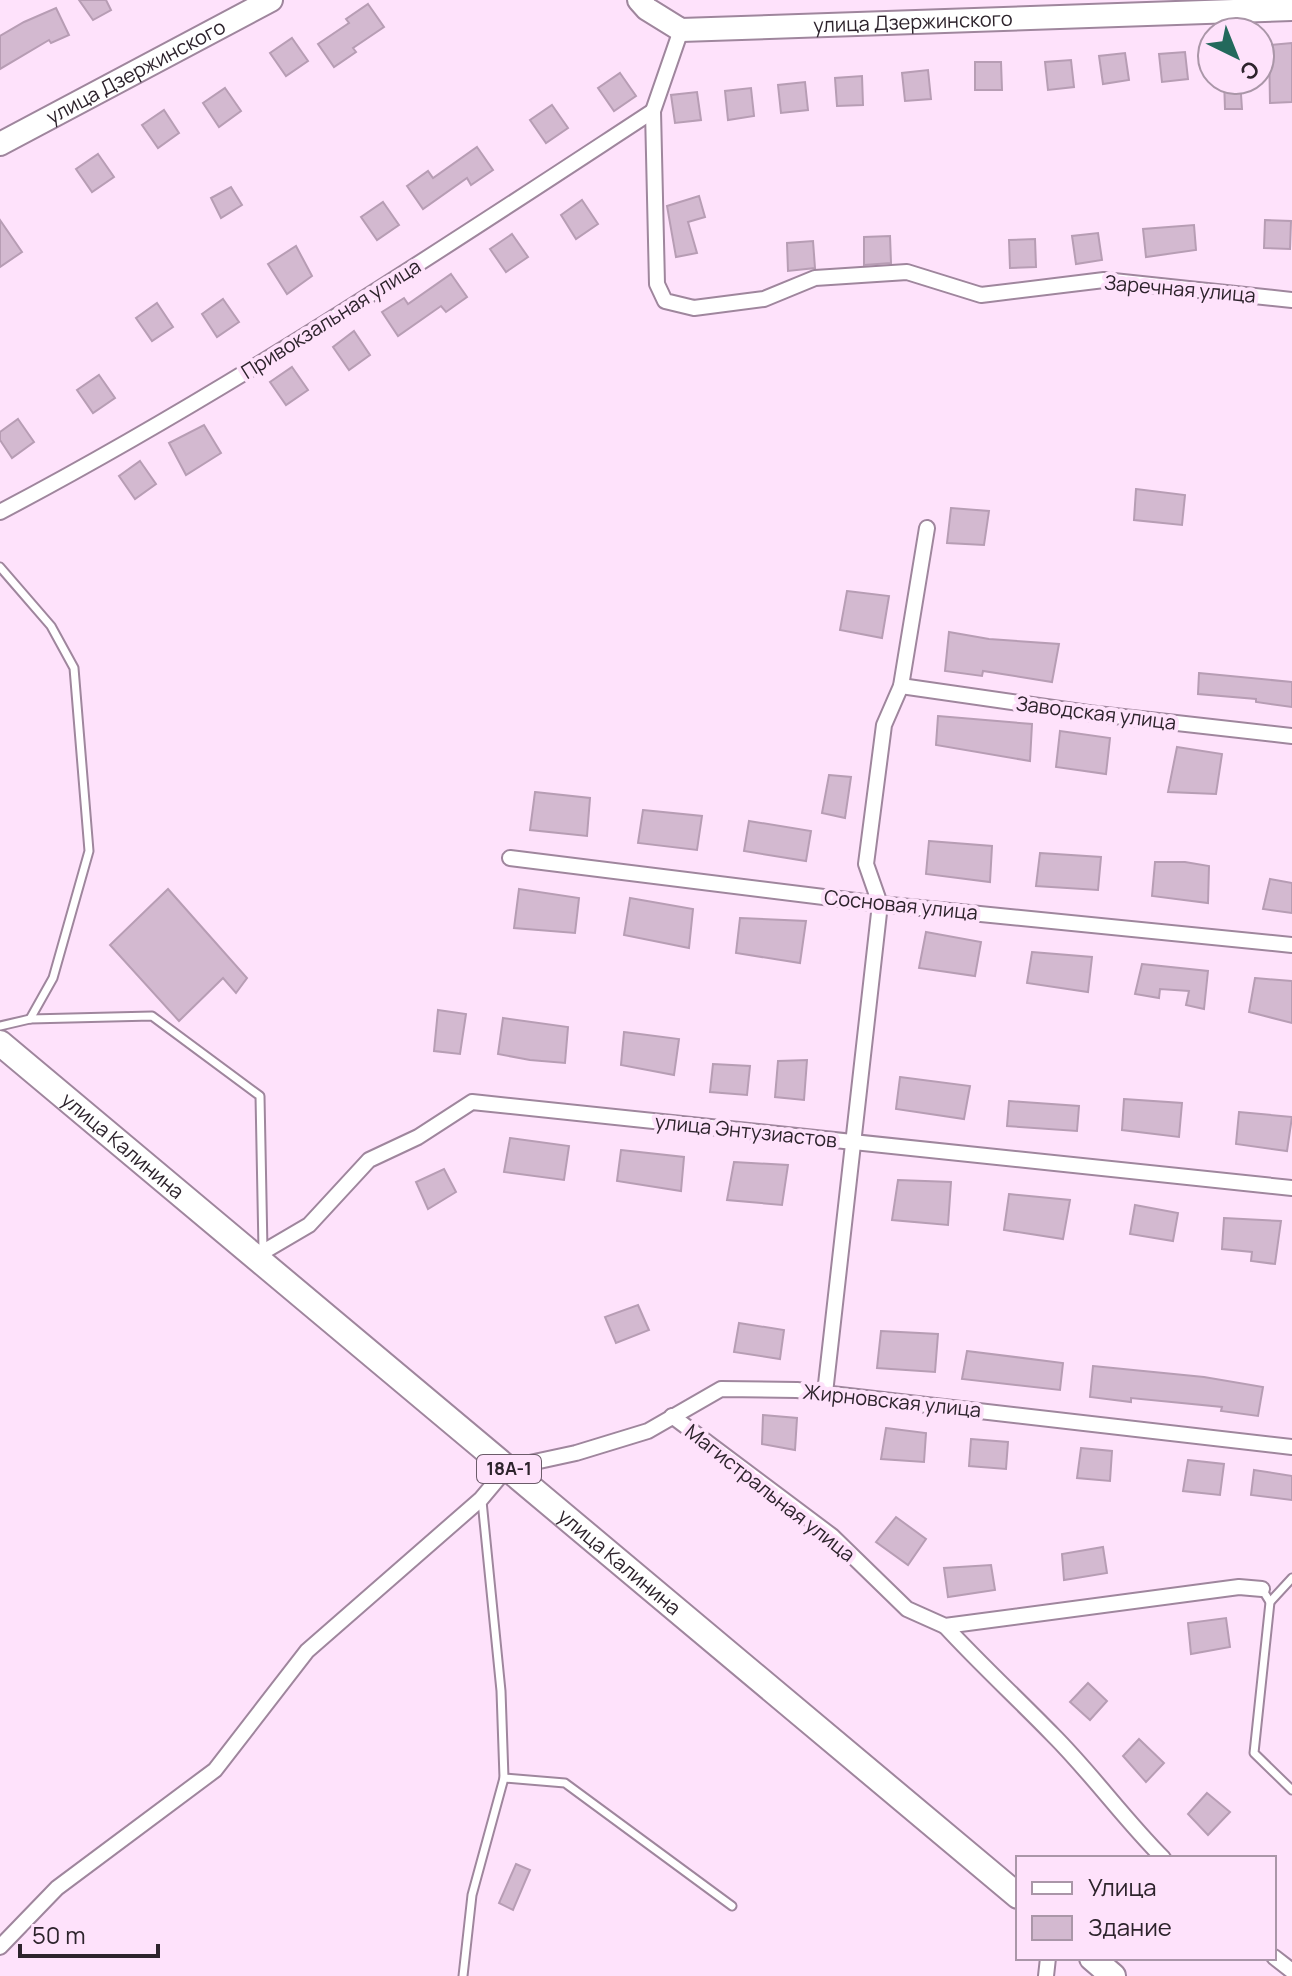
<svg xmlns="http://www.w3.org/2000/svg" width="1292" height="1976" font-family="Manrope,sans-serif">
  <rect width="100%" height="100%" fill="#fee2fb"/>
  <g fill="#d3b9d0" stroke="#b79db4" stroke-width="2">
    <path d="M79,0h27l5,10 -18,10z"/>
    <path d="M368,4l16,23 -31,21 3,4 -22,15 -16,-23 31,-21 -3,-4z"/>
    <path d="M56,8l13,27 -18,8 -2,-3 -49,29v-33l24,-14z"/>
    <path d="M292,38l16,23 -22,15 -16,-23z"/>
    <path d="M1292,43v59l-22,1 -1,-58z"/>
    <path d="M1185,52l3,27 -26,3 -3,-28z"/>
    <path d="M1125,53l4,27 -26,4 -4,-28z"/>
    <path d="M1071,60l3,27 -26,3 -3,-28z"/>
    <path d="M975,62h26l1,28h-27z"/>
    <path d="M928,70l3,29 -26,2 -3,-28z"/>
    <path d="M620,73l16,23 -22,15 -16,-23z"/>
    <path d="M862,76l1,29 -26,1 -2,-28z"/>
    <path d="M1224,80h16l2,29h-17z"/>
    <path d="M805,82l3,28 -27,3 -3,-28z"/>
    <path d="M225,88l16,23 -22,16 -16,-24z"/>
    <path d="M751,88l3,28 -26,4 -3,-29z"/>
    <path d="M697,92l4,28 -26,3 -4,-28z"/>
    <path d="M552,105l16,23 -22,15 -16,-23z"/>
    <path d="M164,110l15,23 -21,15 -16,-23z"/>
    <path d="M477,147l16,23 -22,15 -4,-7 -44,31 -16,-23 21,-15 5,7z"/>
    <path d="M98,154l16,23 -22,15 -16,-23z"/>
    <path d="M231,187l11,18 -21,13 -10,-20z"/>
    <path d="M699,196l6,21 -17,5 9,31 -21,4 -9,-51z"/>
    <path d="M582,200l16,24 -22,15 -15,-24z"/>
    <path d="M383,202l16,23 -22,15 -16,-23z"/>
    <path d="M0,220l22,32 -22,15z"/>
    <path d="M1265,220l26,1 -1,28 -26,-1z"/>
    <path d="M1194,225l2,25 -50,7 -3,-28z"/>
    <path d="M1098,233l4,27 -26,4 -4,-28z"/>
    <path d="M512,234l16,23 -22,15 -16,-23z"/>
    <path d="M890,236l1,27 -27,2v-28z"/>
    <path d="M1035,239l1,28 -26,1 -1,-28z"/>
    <path d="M813,241l2,27 -27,3 -1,-28z"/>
    <path d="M296,246l16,30 -25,18 -19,-30z"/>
    <path d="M451,274l16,23 -21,15 -5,-6 -43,30 -16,-24 22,-14 4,6z"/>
    <path d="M223,299l16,23 -22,15 -15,-23z"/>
    <path d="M157,303l16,24 -21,14 -16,-23z"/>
    <path d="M354,331l16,24 -21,15 -16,-23z"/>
    <path d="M292,367l16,23 -22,15 -16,-23z"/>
    <path d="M99,375l16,23 -22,15 -16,-23z"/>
    <path d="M18,419l16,23 -22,16 -12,-18v-8z"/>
    <path d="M204,425l17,28 -35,22 -17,-32z"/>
    <path d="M140,461l16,23 -21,15 -16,-23z"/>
    <path d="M1136,489l49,6 -3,30 -48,-5z"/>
    <path d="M951,508l38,3 -5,34 -37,-2z"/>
    <path d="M847,591l42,5 -7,42 -42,-8z"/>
    <path d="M949,632l40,7 70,5 -7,38 -69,-11 -1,5 -37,-5z"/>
    <path d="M1199,673l93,9v25l-36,-5v-3l-58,-5z"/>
    <path d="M938,716l94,8 -2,37 -94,-16z"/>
    <path d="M1060,731l50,7 -4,36 -50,-7z"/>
    <path d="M1177,747l45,7 -6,40 -48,-2z"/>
    <path d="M829,775l22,2 -6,41 -23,-5z"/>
    <path d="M535,792l55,6 -3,38 -57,-6z"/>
    <path d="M643,810l59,6 -5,34 -59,-7z"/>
    <path d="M749,821l62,10 -5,30 -62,-10z"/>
    <path d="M929,841l63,5 -2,36 -64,-8z"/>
    <path d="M1040,853l61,4 -3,33 -62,-4z"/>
    <path d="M1155,862h30l24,4 -1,37 -56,-7z"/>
    <path d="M1270,879l22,4v30l-29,-4z"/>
    <path d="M168,889l79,89 -11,15 -13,-15 -44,43 -69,-76z"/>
    <path d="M519,889l60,9 -4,35 -61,-5z"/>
    <path d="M630,898l63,11 -4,39 -65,-13z"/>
    <path d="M740,918l66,3 -6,42 -64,-10z"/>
    <path d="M926,932l55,10 -6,34 -56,-8z"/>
    <path d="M1032,952l60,5 -4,35 -61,-9z"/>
    <path d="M1142,964l66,7 -4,38 -18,-4 3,-14 -29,-2 -1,9 -24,-4z"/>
    <path d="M1255,978l37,3v42l-43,-11z"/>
    <path d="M438,1010l28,4 -6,40 -26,-3z"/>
    <path d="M503,1018l65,9 -3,36 -35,-3 -32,-6z"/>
    <path d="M624,1032l55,7 -5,36 -53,-10z"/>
    <path d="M807,1060l-3,40 -29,-3 3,-36z"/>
    <path d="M713,1064l37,2 -3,29 -37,-3z"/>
    <path d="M900,1077l70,9 -6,33 -68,-10z"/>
    <path d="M1124,1099l58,4 -3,34 -57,-7z"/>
    <path d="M1009,1101l70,5 -2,25 -70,-5z"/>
    <path d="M1239,1112l53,5 -5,34 -51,-7z"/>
    <path d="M510,1138l59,8 -5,34 -60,-8z"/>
    <path d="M621,1150l63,7 -3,34 -64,-10z"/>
    <path d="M734,1162l54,3 -6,40 -55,-5z"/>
    <path d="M444,1169l12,23 -28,17 -12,-27z"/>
    <path d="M898,1180l53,2 -3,43 -56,-5z"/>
    <path d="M1009,1194l61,6 -7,39 -59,-9z"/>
    <path d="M1135,1205l43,8 -5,28 -43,-7z"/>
    <path d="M1224,1218l57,3 -6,43 -24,-3 1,-9 -30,-3z"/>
    <path d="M638,1305l11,25 -33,13 -11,-26z"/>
    <path d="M739,1323l45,7 -4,29 -46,-7z"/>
    <path d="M881,1331l57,3 -3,38 -58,-4z"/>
    <path d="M967,1351l96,12 -3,27 -98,-11z"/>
    <path d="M1093,1366l111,11 59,10 -5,29 -37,-5 1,-4 -91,-9v4l-41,-5z"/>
    <path d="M763,1415l34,3 -2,32 -33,-6z"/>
    <path d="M886,1428l40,5 -2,29 -43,-3z"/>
    <path d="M971,1439l37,3 -2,27 -37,-3z"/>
    <path d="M1081,1448l31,3 -2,30 -33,-3z"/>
    <path d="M1188,1460l36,4 -4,31 -37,-4z"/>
    <path d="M1254,1470l38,6v24l-41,-5z"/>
    <path d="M896,1517l30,22 -18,26 -32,-23z"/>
    <path d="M1103,1547l4,26 -43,7 -2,-26z"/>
    <path d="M991,1565l4,25 -47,7 -4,-29z"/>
    <path d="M1226,1618l4,29 -39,7 -3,-31z"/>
    <path d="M1088,1683l19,18 -17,19 -20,-18z"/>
    <path d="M1139,1739l25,24 -18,19 -23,-26z"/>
    <path d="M1207,1793l23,19 -22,23 -20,-21z"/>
    <path d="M516,1864l14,6 -17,40 -14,-7z"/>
  </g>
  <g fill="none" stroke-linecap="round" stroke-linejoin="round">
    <defs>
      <g id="lane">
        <path d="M0,567l51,59 23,42 15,183 -36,127 -23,41"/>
        <path d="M0,1026l30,-7 122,-3 108,80 3,154"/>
        <path d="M1262,1589l8,13 -16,151 38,37"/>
        <path d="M1270,1602l22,-24"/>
        <path d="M504,1778l61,5 167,123"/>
        <path d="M463,1976l9,-81 32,-117 -3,-87 -19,-190"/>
      </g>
      <g id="street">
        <path d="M681,30l-28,81 4,173 8,17 29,7 70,-9 51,-21 92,-6 74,23 123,-15 188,20"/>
        <path d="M0,512c226,-119 439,-261 653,-401"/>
        <path d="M901,686l187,27 204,23"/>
        <path d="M510,858l370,46 412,41"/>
        <path d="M249,1251l14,1 46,-27 60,-65 49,-23 54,-35 820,86"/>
        <path d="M825,1393l55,-489 -14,-40 18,-139 17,-39 26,-158"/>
        <path d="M672,1416l160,120 75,73 38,17 294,-39 23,2"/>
        <path d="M945,1626c35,38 72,72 108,109 39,39 71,84 110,123"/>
        <path d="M0,1947l57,-59 158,-118 92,-119 174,-152 26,-31 69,-15 72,-22 73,-42 76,1 495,57"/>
        <path d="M1274,1957l18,14"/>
        <path d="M1046,1976l2,-18"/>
      </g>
      <g id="secondary">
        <path id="s1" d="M639,0l8,9 34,21 611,-21"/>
        <path id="s2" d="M0,144l271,-144"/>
      </g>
      <g id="primary">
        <path id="s3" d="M0,1043l1018,853"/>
        <path d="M1092,1958l21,18"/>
      </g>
    </defs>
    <use href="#lane" stroke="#9f869d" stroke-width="11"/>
    <use href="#street" stroke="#9f869d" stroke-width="18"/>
    <use href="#secondary" stroke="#9f869d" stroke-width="26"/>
    <use href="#primary" stroke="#9f869d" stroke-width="28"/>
    <use href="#lane" stroke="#fff" stroke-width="7"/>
    <use href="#street" stroke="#fff" stroke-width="14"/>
    <use href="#secondary" stroke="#fff" stroke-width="22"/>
    <use href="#primary" stroke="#fff" stroke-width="24"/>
  </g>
  <g text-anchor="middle" stroke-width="8" stroke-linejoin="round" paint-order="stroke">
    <rect fill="#fee2fb" stroke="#6c5c6a" stroke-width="2" x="477" y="1455" width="64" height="28" rx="6"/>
    <g font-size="18" font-weight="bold" fill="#2d232c">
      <text x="509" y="1475">18А-1</text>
    </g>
    <g font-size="20" fill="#2d232c" stroke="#fee2fb">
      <text dy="7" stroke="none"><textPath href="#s1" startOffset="284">улица Дзержинского</textPath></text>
      <text dy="7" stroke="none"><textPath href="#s2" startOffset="154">улица Дзержинского</textPath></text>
      <text transform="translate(1180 289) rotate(5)" y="7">Заречная улица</text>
      <text transform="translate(331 319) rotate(-32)" y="7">Привокзальная улица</text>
      <text transform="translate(1096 713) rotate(7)" y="7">Заводская улица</text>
      <text transform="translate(901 905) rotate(6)" y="7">Сосновая улица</text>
      <text transform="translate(746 1131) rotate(6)" y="7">улица Энтузиастов</text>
      <text dy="7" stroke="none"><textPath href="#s3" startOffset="160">улица Калинина</textPath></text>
      <text transform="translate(892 1401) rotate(6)" y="7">Жирновская улица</text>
      <text transform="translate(770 1493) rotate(38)" y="7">Магистральная улица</text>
      <text dy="7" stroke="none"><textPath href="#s3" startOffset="808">улица Калинина</textPath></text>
    </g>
  </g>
  <rect x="1016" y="1856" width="260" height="104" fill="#fee2fb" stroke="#aa96a8" stroke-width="2"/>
  <rect x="1032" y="1882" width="40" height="12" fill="#ffffff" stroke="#aa96a8" stroke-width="2"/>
  <text x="1088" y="1896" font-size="24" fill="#2d232c">Улица</text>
  <rect x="1032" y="1916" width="40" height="24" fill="#d3b9d0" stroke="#aa96a8" stroke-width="2"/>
  <text x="1088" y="1936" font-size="24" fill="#2d232c">Здание</text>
  <g transform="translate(1236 56) rotate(137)"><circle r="38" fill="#fee2fb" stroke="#aa96a8" stroke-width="2"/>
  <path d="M0-6L14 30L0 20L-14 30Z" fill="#23695c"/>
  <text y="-12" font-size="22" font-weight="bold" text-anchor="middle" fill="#2d232c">С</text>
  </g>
  <path d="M20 1944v12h138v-12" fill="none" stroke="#2d232c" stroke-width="4"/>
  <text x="32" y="1944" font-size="24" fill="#2d232c" stroke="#fee2fb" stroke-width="6" paint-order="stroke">50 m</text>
</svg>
